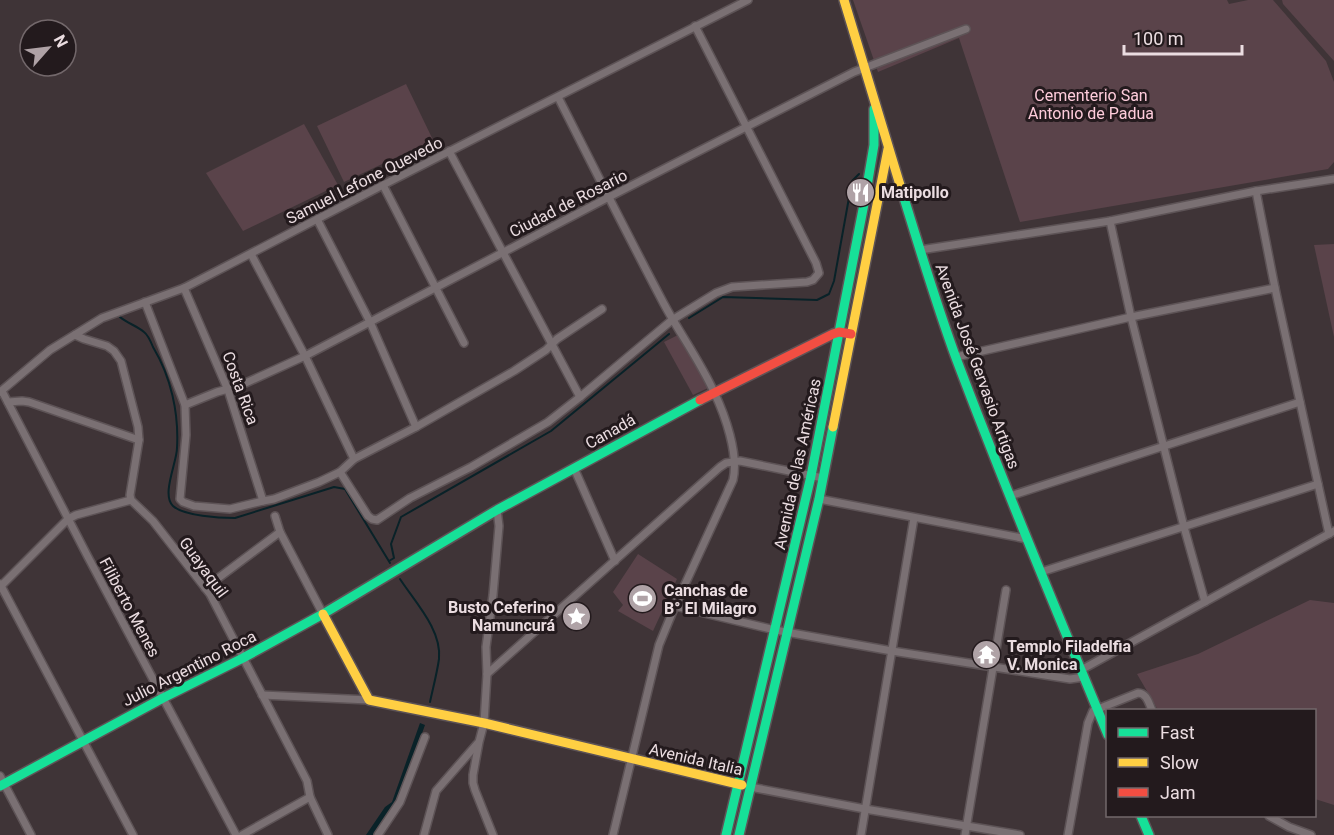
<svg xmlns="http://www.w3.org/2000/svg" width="1334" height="835" font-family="Roboto,sans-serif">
  <rect width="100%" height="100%" fill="#3f3437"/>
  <g fill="#5a434a">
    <path d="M853,0h374l2,4 19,-4h25l53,61 8,21v80l-6,7 -308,53 -61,-184 -81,34z"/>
    <path d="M1282,0h52v61l-51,-57z"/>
    <path d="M406,84l27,56 -89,42 -27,-56z"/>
    <path d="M304,124l34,61 -95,46 -37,-58z"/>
    <path d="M1334,244v93l-20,-92z"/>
    <path d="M678,335l30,53 -15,7 -29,-53z"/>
    <path d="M638,554l39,25 -24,52 -35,-20 5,-6 -10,-13z"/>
    <path d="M1310,600l24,3v202l-19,-6 -1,-89h-156l-21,-36 61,-20z"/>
  </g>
  <path fill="#092228" d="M420,723l5,2 -29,80 -21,30h-9l19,-28 7,-5z"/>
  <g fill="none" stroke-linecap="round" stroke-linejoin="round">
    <g stroke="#092228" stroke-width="2">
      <path d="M120,317c7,6 17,9 24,15 4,3 7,10 9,15 18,30 26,66 24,101 0,14 -16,47 -4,58 11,10 47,12 62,12l99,-31 11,2 45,74"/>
      <path d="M689,318l34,-21 94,3 12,-6 5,-13 18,-100 7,-7"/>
      <path d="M389,561l5,-3 -3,-14 10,-27 150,-86 118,-97"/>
      <path d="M400,579c15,23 42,51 39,80 -2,14 -6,29 -9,43"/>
    </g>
    <defs>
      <g id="street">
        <path d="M558,97c35,69 70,139 106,207 16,30 36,57 50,88 11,23 25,62 19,88l-58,126 -16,39 -46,190"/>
        <path d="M449,151l131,246"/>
        <path d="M383,185l81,158"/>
        <path d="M1256,191l19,97 54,246"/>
        <path d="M317,219l53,103 46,105"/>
        <path d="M1110,221l21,96 53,210 21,75"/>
        <path d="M920,250l190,-29 146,-30 78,-12"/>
        <path d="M251,254l54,102 49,103"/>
        <path d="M184,288l44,102 35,111"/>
        <path d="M145,302l40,103 1,30 -6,64 3,3 11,4 36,3 33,-8 11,-2 45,-17 21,-10 14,-13 62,-32 98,-56 32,-21 11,-11 45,-30"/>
        <path d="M75,335l9,4 23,7 7,5 7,10 17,66 1,13 -9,55 1,5 22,21 57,73 97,187 3,16 18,38"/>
        <path d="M956,357l175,-40 144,-29"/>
        <path d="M2,391l86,166 148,278"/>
        <path d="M0,392l50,-42 52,-32 82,-30 199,-103 365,-185"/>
        <path d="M8,402l14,-1 7,1 110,38"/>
        <path d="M185,405l32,-13 22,-6 66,-30 304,-159 245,-125 112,-43"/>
        <path d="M574,468l41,93"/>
        <path d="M340,472l28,44 4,3 5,1 33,-22 61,-31 77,-45 32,-25 92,-77 44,-27 16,-6 75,-5 6,-2 6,-7 -3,-10 -121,-237"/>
        <path d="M1010,496l290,-94"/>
        <path d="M819,499l208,40"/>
        <path d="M275,516l5,16 43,82"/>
        <path d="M1041,572l277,-88"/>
        <path d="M0,584l133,251"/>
        <path d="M0,587l68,-68 8,-4 55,-15"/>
        <path d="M205,588l75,-56"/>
        <path d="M675,606l100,24 117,21 178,28 14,-2"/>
        <path d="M1081,670l253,-139"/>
        <path d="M487,674l233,-207 6,-4 14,-2 83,17"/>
        <path d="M262,695l107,5"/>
        <path d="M0,776l31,59"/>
        <path d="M750,787l115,22 155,26"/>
        <path d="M1269,816l20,11 22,8"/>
        <path d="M242,835l68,-38"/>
        <path d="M378,835l22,-33 25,-65"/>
        <path d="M424,835l12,-44 41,-47"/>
        <path d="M493,835l-18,-45 -2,-7v-8l6,-33 5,-19 3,-49 -1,-27 7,-52 6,-69 -2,-16"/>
        <path d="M861,835l53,-317"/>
        <path d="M965,835l41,-245"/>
        <path d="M1068,835l20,-112 5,-12 45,-18c9,0 11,11 14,17"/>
      </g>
      <g id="fast">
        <path d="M900,185c18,58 35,116 56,173 48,127 100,252 152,377"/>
        <path d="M0,786l163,-88 80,-40 80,-44 174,-104 203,-110"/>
        <path d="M1141,816l8,19"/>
        <path d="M726,835l85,-359 53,-272 10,-59v-36"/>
        <path d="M739,835l80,-336 14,-72"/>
      </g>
      <g id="slow">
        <path d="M844,0l56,185"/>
        <path d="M833,427l55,-278"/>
        <path d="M323,614l46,86 115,23 258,62"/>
      </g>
      <path id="jam" d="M700,400l133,-66 6,-2 12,2"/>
    </defs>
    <use href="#street" stroke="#5d5356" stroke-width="10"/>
    <use href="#fast" stroke="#5d5356" stroke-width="12"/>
    <use href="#slow" stroke="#5d5356" stroke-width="12"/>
    <use href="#jam" stroke="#5d5356" stroke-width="12"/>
    <use href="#street" stroke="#7a7073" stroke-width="7"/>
    <use href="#fast" stroke="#16e098" stroke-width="9"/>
    <use href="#slow" stroke="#ffcf43" stroke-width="9"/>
    <use href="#jam" stroke="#f24e42" stroke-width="9"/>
  </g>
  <defs>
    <symbol id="restaurant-disc" viewBox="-11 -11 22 22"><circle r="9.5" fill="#afa2a6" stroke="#231a1d"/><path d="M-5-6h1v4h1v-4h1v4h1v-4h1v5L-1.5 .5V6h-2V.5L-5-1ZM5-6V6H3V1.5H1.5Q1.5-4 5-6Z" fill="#fff"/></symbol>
    <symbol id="stadium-disc" viewBox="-11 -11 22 22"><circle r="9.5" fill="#afa2a6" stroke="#231a1d"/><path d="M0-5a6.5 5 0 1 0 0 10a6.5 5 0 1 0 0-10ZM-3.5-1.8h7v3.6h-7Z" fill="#fff"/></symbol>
    <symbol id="sight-disc" viewBox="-11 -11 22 22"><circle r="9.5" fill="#afa2a6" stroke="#231a1d"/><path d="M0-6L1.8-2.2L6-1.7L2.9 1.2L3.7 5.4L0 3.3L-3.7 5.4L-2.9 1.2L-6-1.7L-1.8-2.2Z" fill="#fff"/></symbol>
    <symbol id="temple-disc" viewBox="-11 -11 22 22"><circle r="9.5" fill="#afa2a6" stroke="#231a1d"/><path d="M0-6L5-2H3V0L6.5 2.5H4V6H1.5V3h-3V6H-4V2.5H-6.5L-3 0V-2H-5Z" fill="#fff"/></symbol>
  </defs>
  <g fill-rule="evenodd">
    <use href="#restaurant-disc" x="844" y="176" width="33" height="33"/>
    <use href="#stadium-disc" x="626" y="582" width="33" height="33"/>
    <use href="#sight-disc" x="560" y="600" width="33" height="33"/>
    <use href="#temple-disc" x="970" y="638" width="33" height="33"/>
  </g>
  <g text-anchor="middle" stroke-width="6" stroke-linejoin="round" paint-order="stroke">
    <g font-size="16" fill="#feccdb" stroke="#231a1d">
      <text x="1091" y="101">Cementerio San<tspan x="1091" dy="18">Antonio de Padua</tspan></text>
    </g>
    <g font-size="16" fill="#ebdde1" stroke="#231a1d">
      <text transform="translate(364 180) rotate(-27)" y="6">Samuel Lefone Quevedo</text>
      <text transform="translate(568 203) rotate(-27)" y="6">Ciudad de Rosario</text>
      <text transform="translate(978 366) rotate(70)" y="6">Avenida José Gervasio Artigas</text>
      <text transform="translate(241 388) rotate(70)" y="6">Costa Rica</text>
      <text transform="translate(610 431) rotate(-29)" y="6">Canadá</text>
      <text transform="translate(797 464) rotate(-78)" y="6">Avenida de las Américas</text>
      <text transform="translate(204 567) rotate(54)" y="6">Guayaquil</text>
      <text transform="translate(130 607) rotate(62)" y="6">Filiberto Menes</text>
      <text transform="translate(189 668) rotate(-27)" y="6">Julio Argentino Roca</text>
      <text transform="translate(696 759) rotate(13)" y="6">Avenida Italia</text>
    </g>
    <g font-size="16" font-weight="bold" fill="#ebdde1" stroke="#231a1d" text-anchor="start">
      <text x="881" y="198">Matipollo</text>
      <text x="664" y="596">Canchas de<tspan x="664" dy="18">B° El Milagro</tspan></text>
      <text x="555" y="613" text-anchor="end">Busto Ceferino<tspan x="555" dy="18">Namuncurá</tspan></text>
      <text x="1007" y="652">Templo Filadelfia<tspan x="1007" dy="18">V. Monica</tspan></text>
    </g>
  </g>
  <rect x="1106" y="709" width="210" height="108" fill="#231a1d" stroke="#73686b" stroke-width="1.5"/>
  <rect x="1118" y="728" width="30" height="9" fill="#16e098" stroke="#73686b" stroke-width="1.5"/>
  <text x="1160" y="739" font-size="18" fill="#ebdde1">Fast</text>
  <rect x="1118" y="758" width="30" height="9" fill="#ffcf43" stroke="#73686b" stroke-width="1.5"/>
  <text x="1160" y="769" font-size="18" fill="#ebdde1">Slow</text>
  <rect x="1118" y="788" width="30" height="9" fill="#f24e42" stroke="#73686b" stroke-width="1.5"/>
  <text x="1160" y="799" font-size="18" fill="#ebdde1">Jam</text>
  <g transform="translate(48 48) rotate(62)"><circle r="28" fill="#231a1d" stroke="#73686b" stroke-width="1.5"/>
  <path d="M0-4.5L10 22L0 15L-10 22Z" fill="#afa2a6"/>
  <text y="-9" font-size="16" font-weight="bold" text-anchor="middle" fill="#ebdde1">N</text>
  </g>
  <path d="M1124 45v9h118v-9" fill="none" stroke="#ebdde1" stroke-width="3"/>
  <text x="1133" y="45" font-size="18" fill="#ebdde1" stroke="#231a1d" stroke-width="4.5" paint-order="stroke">100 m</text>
</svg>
